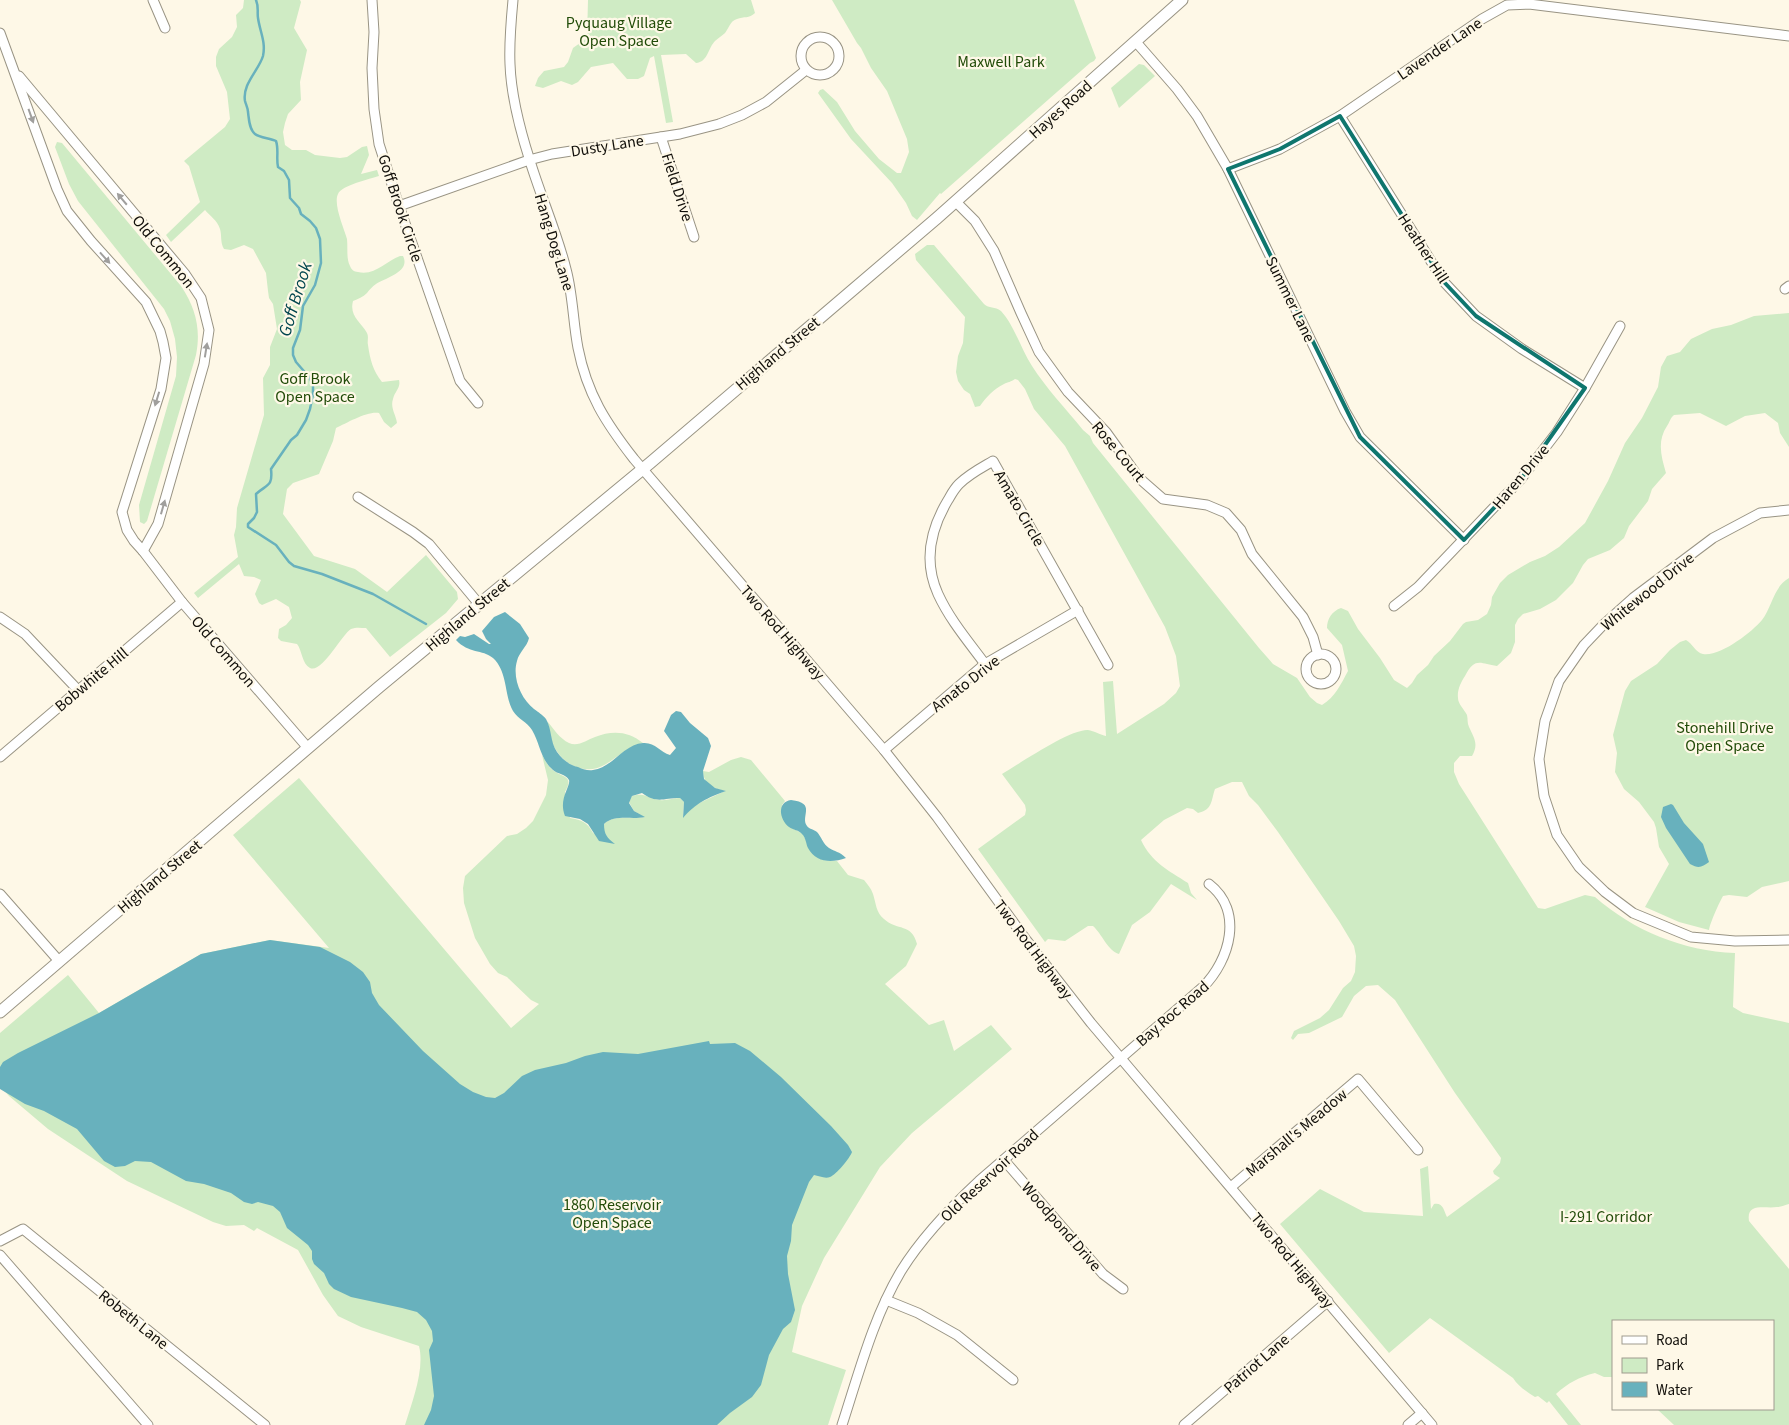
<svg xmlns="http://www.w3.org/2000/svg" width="1789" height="1425" font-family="'Source Sans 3',sans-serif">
  <rect width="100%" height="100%" fill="#fef8e7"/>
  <g fill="#cfebc4">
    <path d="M244,0h56l1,2 -7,26 13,22 -7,32 1,18 -13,14 -3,9 -2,9 2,13 7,5h14l9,5 25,3 7,-1 15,-10 5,-1 2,9 -8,19 16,-4 2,6c-9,3 -37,9 -41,18 -5,10 6,34 9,45 1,9 -1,19 3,27 1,3 4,6 8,6 17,4 28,-11 42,-16h3c8,16 -18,22 -27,28 -4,3 -6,5 -9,9 -4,4 -9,6 -14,8 -4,15 8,21 14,32 2,4 0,8 1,12 2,14 5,26 14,37l17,-2c2,8 -4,11 -6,19 -3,9 3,16 4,24l-6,5 -7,-6 -5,-9c-12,-2 -32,10 -43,15l-3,13 -14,33 -26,9 -6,6 -4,25 31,42 41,13 32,23 39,-37 31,37 1,7 -12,14 -56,44 -24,-29c-5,0 -10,-1 -15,1 -9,5 -29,45 -41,39 -8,-4 -8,-18 -13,-24l-16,-3 -3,-3 1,-9 7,-4 6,-7 -3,-11 -13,-8 -14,6 -3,-2 -4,-9 6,-14 -7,-3 -10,-1 -5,-12 -41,34 -4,-5 44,-36 -4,-22 2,-8 1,-19 27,-93 -1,-37 7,-13v-18l7,-18 -4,-25 -4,-6 -1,-7 -2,-18 -13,-24 -9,-4 -13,5 -7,-1c-4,-7 -2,-13 -4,-20 -3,-9 -10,-13 -15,-19l-34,32 -5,-7 34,-33 -11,-36 -5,-5 41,-34 5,-8 -3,-27 -11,-26v-9l3,-8 13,-12 5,-10 -1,-12 7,-7z"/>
    <path d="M588,0h163l4,13c-6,6 -11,3 -18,6 -7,2 -8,9 -12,14 -3,3 -7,5 -10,8 -7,7 -7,21 -19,22l-10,-9 -25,1 12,67 -7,1 -12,-67 -4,2 -6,18 -6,3h-11l-14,-16 -22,4 -13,15 -6,3 -11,-4 -18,7 -8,-2 3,-8 6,-7 20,-4 4,-5 5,-14 14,-10z"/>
    <path d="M832,0h242l22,58 -2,3 -4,2 -149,131 -1,-1 -23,27 -5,-4 -6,-13 -14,-20 -41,-44 -33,-46 2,-3 3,-1 14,13 18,29 24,28 18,14h4l8,-21 -2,-13 -20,-48 -16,-23 -10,-20 -4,-5z"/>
    <path d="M1139,64l5,1 11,11 -36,32 -8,-20z"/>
    <path d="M57,142l5,1 119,143c15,22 20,44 15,69l-49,166 -3,3 -4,-2 -1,-17 37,-129 1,-19 -2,-18 -5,-18 -6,-12 -86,-108 -9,-17 -14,-37z"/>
    <path d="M927,245h7l50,59c5,5 11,2 17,7 13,14 20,38 31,55 14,22 34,43 51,64l7,6 3,7 166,205 14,16 24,14 13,19 7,6 5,2c13,-8 19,-21 26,-34l-6,-26 -15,-17c0,-9 5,-17 14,-20l7,3 10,18 22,29 14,22 13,8 5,-5 5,-8 11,-10 6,-9 16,-15 13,-17 3,-2 12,-2 9,-6 4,-9 1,-8 8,-14 8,-8 22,-13 15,-6 14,-9 26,-24 23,-42 17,-38 17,-25 16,-31 3,-20 6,-11 13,-4 11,-13 21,-10 19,-4 23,-9 35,-3v134l-9,-14 -2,-10 -13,-10 -20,3 -19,10 -26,-13 -26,2c-4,3 -4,7 -7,11 -10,15 -6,30 -1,47l-14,16 -4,12 -19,25 -5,12 -14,12 -22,9 -5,6 -10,18 -17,17 -16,9 -17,5 -5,5 -3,6v17l-4,11 -14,13c-16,-2 -22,-10 -32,10 -4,6 -8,14 -7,22 0,6 6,11 9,17 1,4 0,8 2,12 5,11 10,17 3,29h-12l-6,7v9l5,12 79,124 7,1 40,-14 10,2c39,34 88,54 140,56l-2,54 10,6 46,10v181c-4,1 -8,3 -12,3 -12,2 -31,-5 -28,14l40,48v156h-115l-17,-16h116v-88h-160v56h-9l-9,-4c-16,4 -27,10 -39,21l25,31h-13l-19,-24 -2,2 -9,-7 -3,1c-8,-5 -17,-11 -22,-19l-83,-60 -41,35 -109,-129 40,-35 44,23 59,4 -3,-47 8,-3 3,43 3,-5c9,-2 10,7 13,13l53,-39 -6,-4 -1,-3 7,-8 1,-5 -46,-65 -60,-93 -17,-15 -12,1 -12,10 -12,21 -33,16 -11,1 -5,6 -2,-2 3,-7 26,-13 9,-8 14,-22 8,-7 4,-9 1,-16 -2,-10 -15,-25 -61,-89 -20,-27 -9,-9 -7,-14h-10l-17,7c-4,11 -2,21 -17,24l-5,-4 -6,-1 -23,12 -23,20c11,23 27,30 47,43l3,10 6,7 -26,-16 -21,28 -18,13 -13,29c-11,-3 -17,-20 -26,-28h-5l-23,15 -17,-2 -3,3 -67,-93 47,-34 1,-5 -1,-5 -23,-31c17,-10 68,-45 86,-44 6,1 13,5 18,6l-3,-54 10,-1 4,53 47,-30 12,-11 4,-7 -4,-30 -11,-29 -100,-181 -31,-37 -9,-20 -7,-9 -3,-1c-4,3 -7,3 -11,5 -10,5 -18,13 -24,22l-5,1 -5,-13 -6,-4 -6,-9 -2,-9 2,-16 5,-13 2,-26 -49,-57 -1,-6z"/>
    <path d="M1789,578v303l-27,6 -15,10 -18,-2 -6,1c-4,7 -13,27 -14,34l-30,-8 -34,-15 24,-43 -10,-17 -3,-19 -2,-6 -15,-20 -15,-13 -9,-17 2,-19 -4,-18 12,-44 6,-10 26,-17 13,-14 10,-8 6,-2c6,3 10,13 17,14 17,3 49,-22 59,-34 10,-13 12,-34 27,-42z"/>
    <path d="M547,721c6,7 13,18 22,22 9,4 18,-3 26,-6 17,-7 34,-6 48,6 -14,3 -24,13 -37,21 -17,11 -39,4 -50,-14 -6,-8 -6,-20 -9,-29z"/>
    <path d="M542,755c3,5 7,13 12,16 10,7 20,5 11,21l5,26c12,2 17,4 23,15l14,5 -3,-7v-7c11,-10 26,-4 40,-7l-10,-6 -5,-9 3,-6c15,-4 15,3 28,4 6,1 14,-2 20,-2l4,4 -1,15 10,-11 32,-15c-13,-3 -21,-6 -22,-20l6,1 22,-12 10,-3 10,3 34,41 -3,4 12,24 9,5c9,18 10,28 34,27l11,14 16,5c3,4 7,8 9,14 3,9 3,19 11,25 13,12 28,4 33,25l-11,22 -21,18 44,41 15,-5 10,31 37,-26 21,24 -100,84 -32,34 -56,91 -22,48 -10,46 54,18 -18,55h-423c7,-23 20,-56 14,-79l-58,-19 -23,-11 -15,-21 -25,-45 -41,-22 -3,3 -10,-6 -18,1 -13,-4 -86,-41 -79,-52 -39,-33 -9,-10v-53l68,-58 31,38 102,-59 69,-14 59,8 -96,-113 66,-57 212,250 28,-24 -8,-4 -24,-23 -9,-4 -8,-9 -15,-26 -11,-35 -1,-15 2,-12 42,-40 10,-2 9,-6 7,-7 13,-26 2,-15z"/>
  </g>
  <g fill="#68b1bd">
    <path d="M505,612l15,12 9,14c-2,9 -10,14 -12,23 -5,17 4,38 17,48 5,4 8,5 12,10 6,10 4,23 11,33 5,7 12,13 21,15 4,2 10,4 15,3 19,-2 31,-26 50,-27 12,-1 17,9 27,12l6,-7 -12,-17 7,-16 5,-4 5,1 9,11 18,15 3,8 -8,25 1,8 11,9 11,3c-19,7 -30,12 -43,27l1,-16 -4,-4c-17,0 -23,6 -38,-5l-10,3 -3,7 5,8 11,6c-14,3 -30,-3 -41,7 0,10 3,14 11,20l-16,-3 -11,-17 -8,-5 -15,-3c-7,-17 6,-30 4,-36 -3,-6 -12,-6 -16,-10 -13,-11 -13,-27 -21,-40 -5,-8 -14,-11 -19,-19 -9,-16 -5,-39 -20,-53 -11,-9 -24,-4 -37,-18l4,-4 5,1 9,-3 15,10h2l-5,-5 -4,-8 12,-14z"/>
    <path d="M791,800c26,3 9,16 16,26 2,3 6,3 10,6 4,4 6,12 12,16 6,4 10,3 17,10 -14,5 -30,5 -38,-10 -2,-4 -2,-10 -6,-14 -3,-4 -9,-4 -13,-7 -10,-8 -12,-25 2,-27z"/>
    <path d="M1671,804l2,1 11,18 19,21 6,18c-7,5 -10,7 -19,2l-24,-36 -5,-11 2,-10z"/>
    <path d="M270,940l50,7 30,15 13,10 7,10 2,11 7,12 44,46 37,33 13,8 13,5 9,1 9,-5 18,-17 13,-6 31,-7 19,-7 18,-4 35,2 71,-13 1,3 25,-1 15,8 31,26 50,49 17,19 4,7c-2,6 -16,23 -22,25 -5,2 -11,-1 -16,-2l-5,7 -17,43 -1,16 -4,15 1,18 7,36 -4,12 -8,7 -14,26 -8,30 -9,12 -22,16 -13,12h-293l7,-15 3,-14 -5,-46 4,-9 -1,-10 -6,-11 -9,-8 -15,-4 -51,-11 -17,-8 -5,-5 -5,-11 -10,-9 -2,-5v-8l-4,-6 -21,-17 -7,-16 -7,-6 -15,-4 -6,2 -8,-2 -13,-9 -27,-9 -18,-3 -35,-19 -16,-1 -10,5 -10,1 -11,-6 -27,-32 -33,-18 -19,-7 -25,-15v-22l3,-5 15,-9 81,-40 102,-59z"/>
  </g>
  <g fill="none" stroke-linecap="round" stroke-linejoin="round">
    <path stroke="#68b1bd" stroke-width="2.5" d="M256,0c3,7 1,12 2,18 2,14 8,24 5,38 -4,14 -21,28 -18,45 1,4 3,7 3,11 1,7 1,17 7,22 5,4 15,4 21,7 3,9 0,17 2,26l6,4 5,9 1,18 9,10 2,6 9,7 6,7 4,11 1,24 -6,22 -12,21 -3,24 -7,18v7l3,7 13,15 4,8v9l-3,15 -4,11 -9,15 -6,5 -20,29c2,18 -4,15 -15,25l1,18 -3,6 -6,6v3l28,18 13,17 5,4 28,8 51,20 53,30"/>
    <defs>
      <g id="minor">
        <path d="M153,0l12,28"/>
        <path d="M372,0l2,32 -2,36 2,41 5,35 20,62 61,175 18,22"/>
        <path d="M513,0c-2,21 -4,43 -3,64 1,30 11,69 20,97 11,36 27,72 36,108 7,26 7,53 12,79 9,46 28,75 56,111l250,291 53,67 90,124 64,82 341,402"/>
        <path d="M0,33l57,156 10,22 24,30 55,61 14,29 3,11 3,16 -5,31 -39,123 5,18 7,11 9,10 39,51 126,146"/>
        <circle cx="820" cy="56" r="19"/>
        <path d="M1136,42l41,47 20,27 31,53 117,242 15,26 104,103"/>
        <path d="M19,76l166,198 16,24 8,32 -5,34 -46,160 -15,27"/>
        <path d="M1340,116l104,166 32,34 46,33 63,39"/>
        <path d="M661,137l33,100"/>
        <path d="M1228,169l52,-20 60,-33 142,-97 25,-14 22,-1 260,32"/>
        <path d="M956,202l19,19 19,30 27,62 18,39 29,40 38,40 33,46 24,21 44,6 19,8 15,17 11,24 51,63 10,20 5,18"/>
        <path d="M399,206l130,-46 23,-6 128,-20 39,-10 23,-9 24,-13 40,-32"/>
        <path d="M1785,289l4,-3"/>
        <path d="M358,497l55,35 16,12 50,60"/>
        <path d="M1789,510l-29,3 -47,25 -80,60 -29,26 -20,21 -25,36 -14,40 -6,38 5,37 13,39 22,32 26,25 28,21 58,24 44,4 54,-1"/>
        <path d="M1394,606l24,-19 103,-108 36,-47 28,-44 35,-62"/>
        <path d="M0,617l25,17 53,56"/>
        <circle cx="1321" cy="669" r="15"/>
        <path d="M985,664c-17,-23 -35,-44 -47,-70 -15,-33 -8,-64 10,-94 3,-5 6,-11 11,-16 10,-10 22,-16 34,-23l115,204"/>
        <path d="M884,750l101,-86 93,-54"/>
        <path d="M0,757l182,-155"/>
        <path d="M0,894l59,67"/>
        <path d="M1004,1160l99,114 20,15"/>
        <path d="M1231,1187l127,-108 60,71"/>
        <path d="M0,1241l23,-12 242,196"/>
        <path d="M0,1255l148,170"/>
        <path d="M886,1300l32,13 39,22 56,45"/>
        <path d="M842,1425c17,-52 31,-107 59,-154 21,-34 49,-63 78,-90l224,-194c27,-27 41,-76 6,-103"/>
        <path d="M1184,1425l144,-124"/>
        <path d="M1408,1425l14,-12"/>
      </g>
      <path id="major" d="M0,1012l379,-325 271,-224 287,-245 245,-218"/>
    </defs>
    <use href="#minor" stroke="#999484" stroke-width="11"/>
    <use href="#major" stroke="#999484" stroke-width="13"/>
    <use href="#minor" stroke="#fff" stroke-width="9"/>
    <use href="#major" stroke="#fff" stroke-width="11"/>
  </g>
  <defs><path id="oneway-solid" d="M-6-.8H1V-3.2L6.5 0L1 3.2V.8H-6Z" transform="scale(1.25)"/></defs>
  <g fill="#a09f9d">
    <use href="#oneway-solid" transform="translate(31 116) rotate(70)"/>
    <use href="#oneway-solid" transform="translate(122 199) rotate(-130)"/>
    <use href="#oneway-solid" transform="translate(105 258) rotate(48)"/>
    <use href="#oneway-solid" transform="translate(206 350) rotate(-81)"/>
    <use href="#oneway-solid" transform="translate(157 399) rotate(107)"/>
    <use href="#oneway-solid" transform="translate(163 507) rotate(-74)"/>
  </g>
  <path fill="none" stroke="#0f766e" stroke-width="4" stroke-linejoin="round" d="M1340,116l104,166 32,34 109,72 -64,91 -57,61 -104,-103 -132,-268 52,-20z"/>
  <g text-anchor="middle" stroke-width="4.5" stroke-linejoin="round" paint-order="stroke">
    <g font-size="16" fill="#214b08" stroke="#fef8e7">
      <text x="619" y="28">Pyquaug Village<tspan x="619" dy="18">Open Space</tspan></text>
      <text x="1001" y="67">Maxwell Park</text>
      <text x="315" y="384">Goff Brook<tspan x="315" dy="18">Open Space</tspan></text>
      <text x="1725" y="733">Stonehill Drive<tspan x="1725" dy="18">Open Space</tspan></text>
      <text x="612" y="1210">1860 Reservoir<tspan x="612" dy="18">Open Space</tspan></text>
      <text x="1606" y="1222">I-291 Corridor</text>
    </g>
    <g font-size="16" fill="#110f0a" stroke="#fef8e7">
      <text transform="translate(1439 48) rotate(-34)" y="6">Lavender Lane</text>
      <text transform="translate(1060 109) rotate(-42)" y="6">Hayes Road</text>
      <text transform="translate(607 145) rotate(-9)" y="6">Dusty Lane</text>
      <text transform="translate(678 187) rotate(72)" y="6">Field Drive</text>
      <text transform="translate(401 208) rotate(72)" y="6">Goff Brook Circle</text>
      <text transform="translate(555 242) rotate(73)" y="6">Hang Dog Lane</text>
      <text transform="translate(1424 248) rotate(57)" y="6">Heather Hill</text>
      <text transform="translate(164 251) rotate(51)" y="6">Old Common</text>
      <text transform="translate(1291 299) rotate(64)" y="6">Summer Lane</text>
      <text transform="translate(777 353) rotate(-40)" y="6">Highland Street</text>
      <text transform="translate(1119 451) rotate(50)" y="6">Rose Court</text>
      <text transform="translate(1520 476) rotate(-50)" y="6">Haren Drive</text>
      <text transform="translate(1020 508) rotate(60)" y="6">Amato Circle</text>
      <text transform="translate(1647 591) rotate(-39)" y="6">Whitewood Drive</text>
      <text transform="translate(467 614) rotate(-40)" y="6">Highland Street</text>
      <text transform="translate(783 632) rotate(49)" y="6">Two Rod Highway</text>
      <text transform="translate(224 651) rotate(49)" y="6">Old Common</text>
      <text transform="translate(91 679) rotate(-40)" y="6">Bobwhite Hill</text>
      <text transform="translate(965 683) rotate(-38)" y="6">Amato Drive</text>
      <text transform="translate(159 876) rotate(-40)" y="6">Highland Street</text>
      <text transform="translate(1034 949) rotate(53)" y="6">Two Rod Highway</text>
      <text transform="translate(1172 1013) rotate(-41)" y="6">Bay Roc Road</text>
      <text transform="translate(1296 1132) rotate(-40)" y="6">Marshall's Meadow</text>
      <text transform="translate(989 1175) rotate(-43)" y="6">Old Reservoir Road</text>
      <text transform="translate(1062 1226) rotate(49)" y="6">Woodpond Drive</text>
      <text transform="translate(1293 1260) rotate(50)" y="6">Two Rod Highway</text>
      <text transform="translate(134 1319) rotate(39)" y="6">Robeth Lane</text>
      <text transform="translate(1256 1363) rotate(-41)" y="6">Patriot Lane</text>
    </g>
    <g font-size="18" font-style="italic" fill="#00454e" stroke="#fef8e7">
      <text transform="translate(295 299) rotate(-73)" y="6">Goff Brook</text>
    </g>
  </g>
  <rect x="1612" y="1320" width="162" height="90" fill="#fef8e7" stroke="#9f9b8f"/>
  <rect x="1622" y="1336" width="25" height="8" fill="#ffffff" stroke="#9f9b8f"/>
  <text x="1656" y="1345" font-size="15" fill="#110f0a">Road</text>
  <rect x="1622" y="1358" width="25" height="15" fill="#cfebc4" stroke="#9f9b8f"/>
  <text x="1656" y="1370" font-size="15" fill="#110f0a">Park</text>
  <rect x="1622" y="1382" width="25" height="15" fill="#68b1bd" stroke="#9f9b8f"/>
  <text x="1656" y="1395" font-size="15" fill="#110f0a">Water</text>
</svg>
